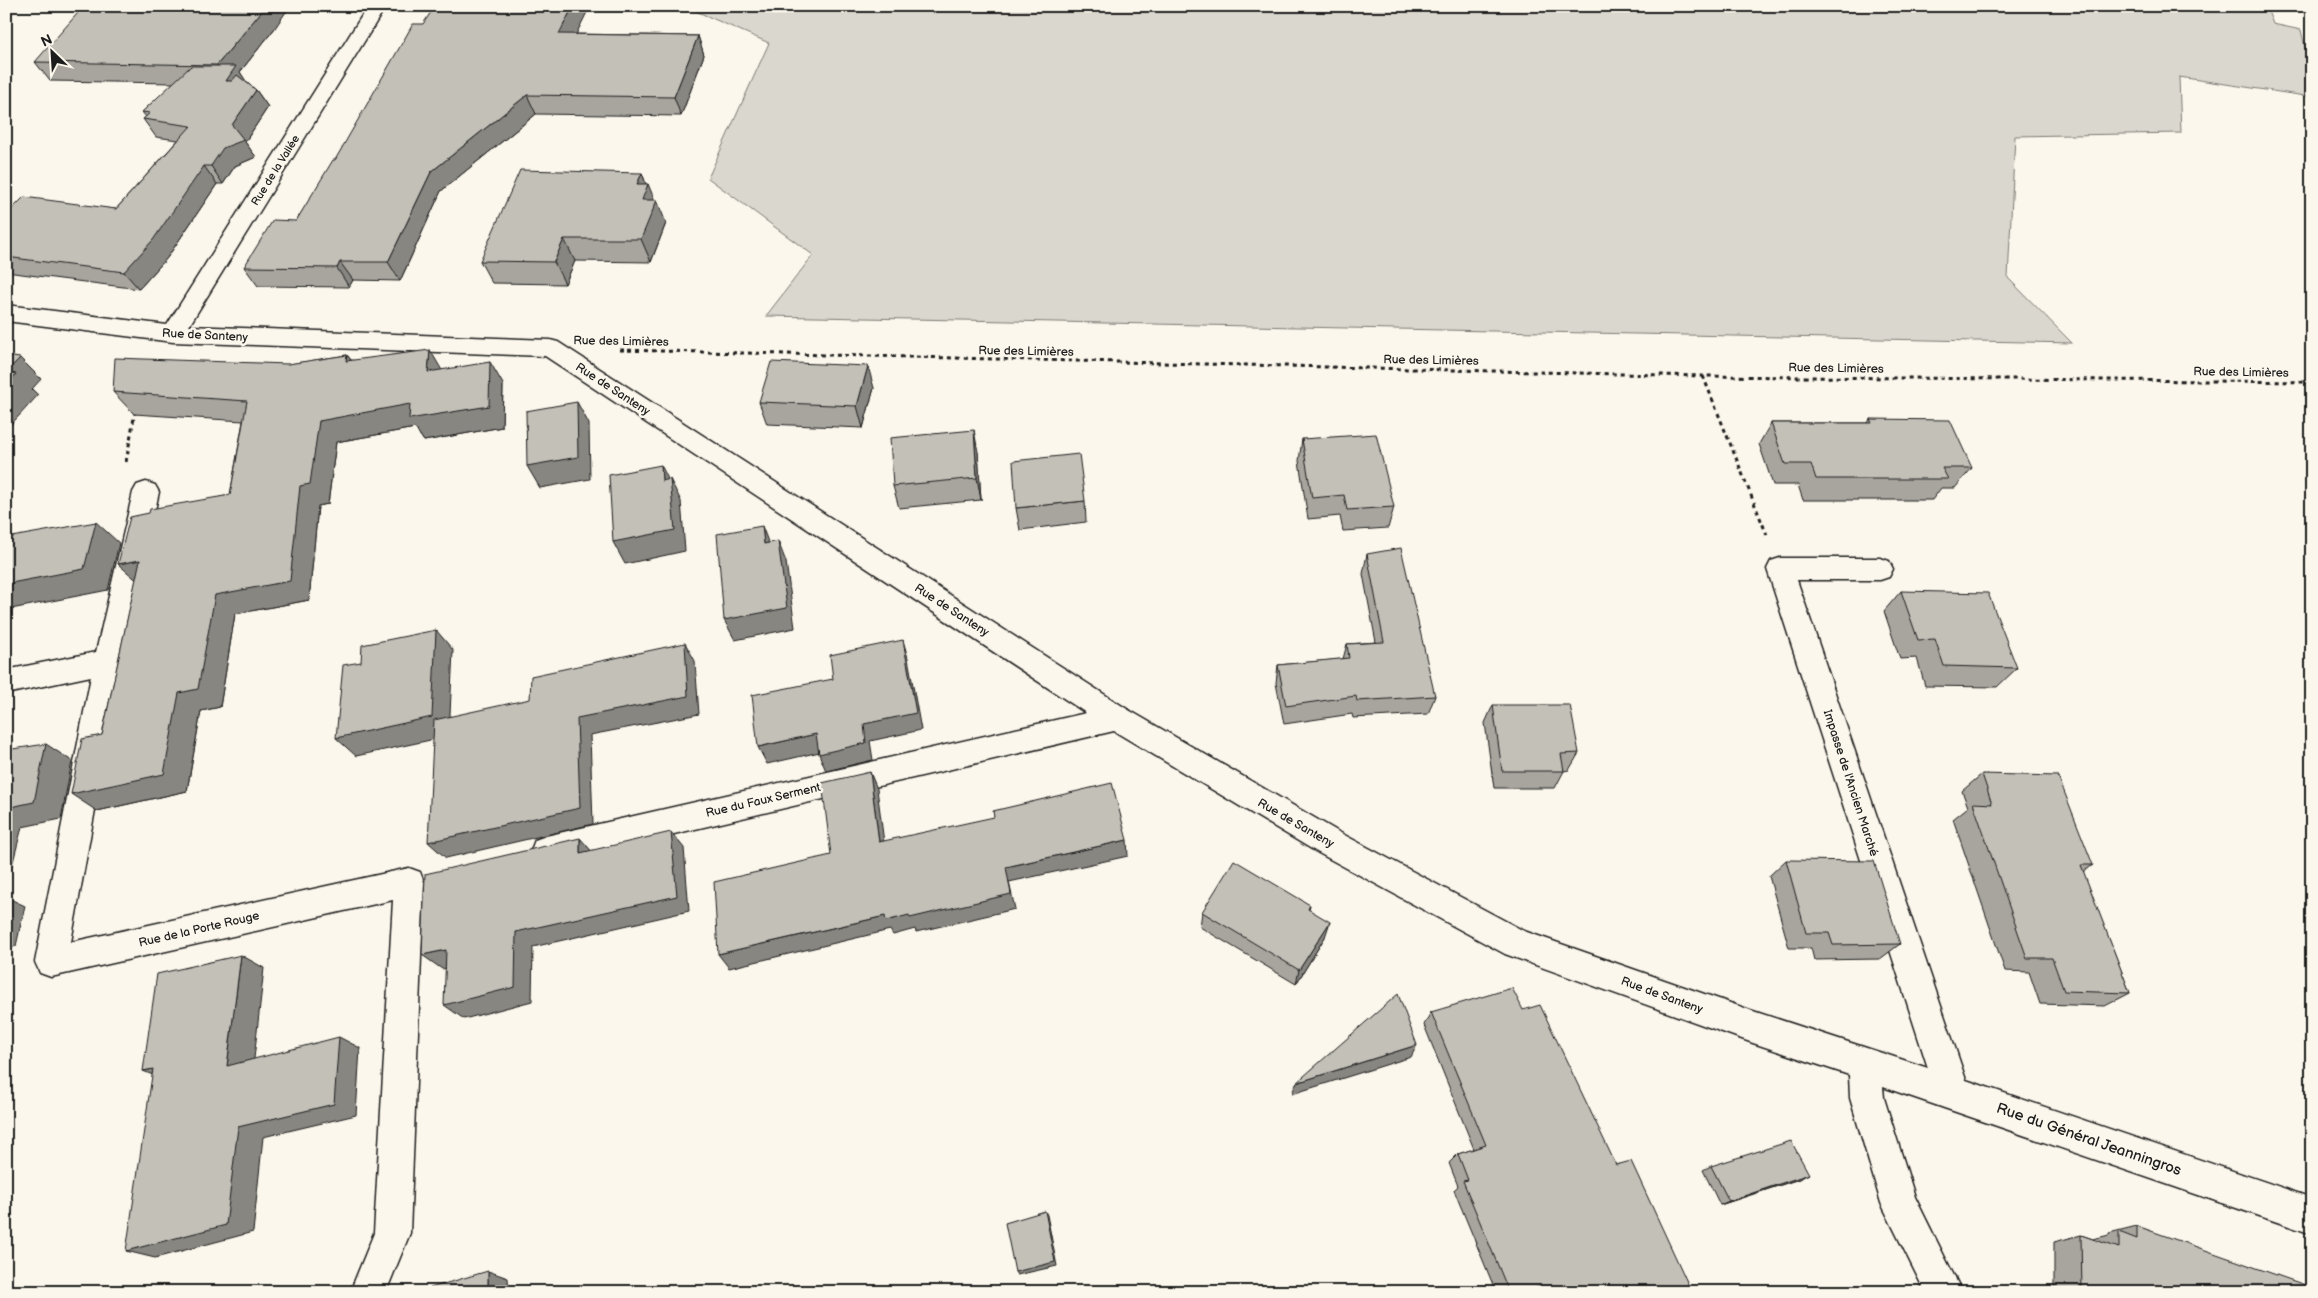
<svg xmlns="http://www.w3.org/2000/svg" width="2318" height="1298" font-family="'Balsamiq Sans',sans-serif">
  <rect width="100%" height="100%" fill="#fbf7ec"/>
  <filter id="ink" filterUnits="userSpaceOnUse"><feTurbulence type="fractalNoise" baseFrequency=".02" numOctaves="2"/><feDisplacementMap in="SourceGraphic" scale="10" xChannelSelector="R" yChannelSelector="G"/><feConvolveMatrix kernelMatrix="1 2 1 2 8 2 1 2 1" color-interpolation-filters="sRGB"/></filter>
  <g filter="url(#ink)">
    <path fill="#dad7ce" stroke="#7b7a75" d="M684,6h1582l7,18 28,6 11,46v21l-133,-20 2,56 -166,3 -7,142 64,65 -1306,-27 47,-61 -105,-77 61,-135z"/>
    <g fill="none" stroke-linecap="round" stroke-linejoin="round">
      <defs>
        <g id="minor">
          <path d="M368,6h18l-197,320 361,14 8,2 569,367 210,122 187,100 229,80 175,57 -161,-499 4,-8 9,-3h100l9,3 4,8 -4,8 -9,3h-83l169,500 346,118v36l-429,-147 1,11 31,99 47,95h-37l-44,-89 -31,-105 -1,-23 -96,-32 -248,-89 -190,-103 -201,-120 -568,133 -11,-4 -4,-10 4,-10 11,-4 540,-123 -541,-357 -372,-14 -167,-21v-16l161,20z"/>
          <path d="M146,482l9,3 4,7 -37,169 -51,281 338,-74 11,4 4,10 -14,351 -24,59h-36l24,-59 19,-333 -342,77 -11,-4 -5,-11 56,-286 -85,18v-24l90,-18 37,-160 4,-7z"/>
        </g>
      </defs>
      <use href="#minor" stroke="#1c1c1c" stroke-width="3"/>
      <g stroke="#1c1c1c" stroke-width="3" stroke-dasharray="4 4" stroke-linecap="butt">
        <path d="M620,350l1083,26 609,6"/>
        <path d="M1703,376l64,159"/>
        <path d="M126,462l9,-50"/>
      </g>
      <use href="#minor" fill="#fbf7ec" fill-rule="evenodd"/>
    </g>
    <g fill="#a8a59e" stroke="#1c1c1c">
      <path d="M423,24l153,10 122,2 6,19 -23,61 -145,-2 -95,77 -41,90 -47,-1 -4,7 -91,-1 -14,-19 52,-46z"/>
      <path d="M275,28l-35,44 6,10 10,8 12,17 -23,35 11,15 -21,9 -12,18h-6l-50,74 -28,31 -133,-17v-57l110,-6 62,-69 -22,-3 -13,-18 3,-2 -4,-5 32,-29 -124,-2 -15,-19z"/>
      <path d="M642,173l4,11 20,39 -15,39 -76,-1 -10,23 -73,-1 -12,-22z"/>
      <path d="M347,355l4,5 91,10 61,14 -1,43 -78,14 -9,-13 -79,14 -8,62 -10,2 -9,94 -74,14 -15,93 -19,4 -14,80 -90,20 5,-76 34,-155 13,-67 81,-18 13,-74 -109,-7 -21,-22z"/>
      <path d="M874,388l-11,40 -96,-4 -8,-22z"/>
      <path d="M1870,419l102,49 -17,20h-14l-9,12h-129l-5,-15h-25l-14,-41 12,-21h97z"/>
      <path d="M1302,439l92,68 -6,21 -45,3 -3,-15 -32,3 -9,-58z"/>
      <path d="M978,452l3,48 -82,8 -6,-22z"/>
      <path d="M1085,501l1,21 -66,8 -4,-22z"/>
      <path d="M1367,554l68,142 -7,18 -75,4 -1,-4 -68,10 -8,-41 2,-18 65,-6 4,-15 29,-2 -13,-68z"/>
      <path d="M1901,591l116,77 -20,19 -72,-1 -8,-28 -17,1 -16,-48z"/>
      <path d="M1493,705l86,48 -10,17 -5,1 -9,17h-61l-9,-65z"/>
      <path d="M1982,774l111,91 -10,7 47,121 -25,13 -65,-2 -11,-32 -24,-1 -52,-152 15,-12 -6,-16z"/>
      <path d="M1786,860l114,84 -20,15 -66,1 -3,-12h-22l-20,-72z"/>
      <path d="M1310,905l-1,5 16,27 -29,47 -96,-57 2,-15z"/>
      <path d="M1523,1010l93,155 73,127h-193l-42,-102 4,-4 -9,-23 9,-9 16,-5 -50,-124 7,-13z"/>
      <path d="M1711,1166l88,13 -79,26 -17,-35z"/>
      <path d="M2137,1226l169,66h-252v-50l27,-7 12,4 16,-4v-2z"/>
    </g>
    <g fill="#888681" stroke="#1c1c1c">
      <path d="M266,6h24l-15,22 -35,44 8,12 -22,-3 1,-1 -10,-15z"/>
      <path d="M573,6h17l-23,47 -8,-19z"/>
      <path d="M698,36l6,19 -23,61 -7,-19z"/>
      <path d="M256,90l12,17 -23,35 11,15 -21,9 -12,18 -12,-18 21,-41z"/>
      <path d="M527,95l9,19 -95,77 -41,90 -12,-19 43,-90z"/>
      <path d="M204,166l13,18 -50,74 -28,31 -15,-17z"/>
      <path d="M642,173l5,14 1,-3 8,19 1,-3 9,23 -15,39 -10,-23 -4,-55z"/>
      <path d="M564,239l11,22 -10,23 -11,-22z"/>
      <path d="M340,262l13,18 -4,7 -12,-19z"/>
      <path d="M430,350l13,22h-15z"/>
      <path d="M347,355l16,21 -17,-15z"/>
      <path d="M20,358l21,21 -9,10 6,6 -32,35v-58z"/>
      <path d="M490,362l13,22 -1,43 -78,14 -9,-13 -79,14 -8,62 -10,2 -9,94 -74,14 -15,93 -19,4 -14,80 -90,20 -26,-17 108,-101 36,-98 85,-109 19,-65z"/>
      <path d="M868,366l6,22 -11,40 -6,-22z"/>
      <path d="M577,402l12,22 1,55 -50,9 -13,-22z"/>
      <path d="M974,430l4,22 3,48 -4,-22z"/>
      <path d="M661,465l10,20 -1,-6 11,22 4,50 -60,13 -12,-22 49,-61z"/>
      <path d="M96,522l23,21 -11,47 -102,20v-26z"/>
      <path d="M762,526l8,21 -6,-3z"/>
      <path d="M778,541l8,21 9,66 -60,12 -11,-20z"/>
      <path d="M140,560l1,24 -23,-20z"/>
      <path d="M436,630l17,20 -4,86 -93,20 -20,-18z"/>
      <path d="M903,640l5,18 13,72 -51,11 3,19 -47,11 -7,-17z"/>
      <path d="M685,643l10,18 4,53 -109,21 3,89 -147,34 -18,-16 149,-124z"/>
      <path d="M816,734l8,17 -57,13 -9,-17z"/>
      <path d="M46,744l26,17 -11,58 -39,8 -16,62v-81z"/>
      <path d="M870,772l7,17 9,69 -7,-16z"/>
      <path d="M671,832l13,16 5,63 -156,36 -1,54 -68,18 -20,-14 72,-73z"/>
      <path d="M580,838l15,17 -15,-2z"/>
      <path d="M1127,840l1,16 -119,26 6,27 -99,23 -1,-3 -22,6 -3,-5 -161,38 -11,-14 167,-38 24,-1 97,-48z"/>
      <path d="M6,897l19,9 -9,40 -10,2z"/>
      <path d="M1330,922l-5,15 -29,47 3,-14z"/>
      <path d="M446,950l20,14 -24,5 -20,-14z"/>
      <path d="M241,955l23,13 -12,109 -25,-11z"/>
      <path d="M339,1037l21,11 -4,67 -93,22 -10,95 -98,26 -29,-7 112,-124z"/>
      <path d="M1417,1045l-6,12 -119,37 4,-11z"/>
      <path d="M153,1069l17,13 -27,-11z"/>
      <path d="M1809,1174l-10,5 -79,26 9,-4z"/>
      <path d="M1045,1211l2,4 10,51 -40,9 -2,-3z"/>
      <path d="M488,1271l20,7 1,14h-21z"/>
      <path d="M1541,1286l-11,6h-6z"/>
    </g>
    <g fill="#c3c0b8" stroke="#1c1c1c">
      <path d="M84,6h182l-49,59 -182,-3z"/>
      <path d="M435,6h138l-14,28 139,2 -24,61 -147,-2 -96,77 -43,90h-48l-3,6 -93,-1 29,-47 23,1 37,-61h2l78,-136h10z"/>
      <path d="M191,66h45l-10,15h6l5,-6 19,15 -24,35 12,15 -21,8 -12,18h-7l-51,74 -29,32 -118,-15v-42l18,-18 92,12 75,-83 -48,-7 7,-6 -8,-1z"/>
      <path d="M520,170l122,3 -5,11h11l-6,16h15l-16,39h-77l-10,23 -74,-1z"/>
      <path d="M430,350l-2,22 62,-10 -1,44 -80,13 1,-15 -91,17 -9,63 -10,2 -10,95 -75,14 -17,94 -19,4 -15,81 -93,20 11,-55 20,-4 38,-175 -22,4 12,-47 19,-4 1,-4 80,-14 17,-94 -134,-9 2,-34 173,6 59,-9 -1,6z"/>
      <path d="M6,356l14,2 -14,14z"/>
      <path d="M771,362l97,4 -11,40 -98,-4z"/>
      <path d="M6,372l10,2 -10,11z"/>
      <path d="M577,402l1,55 -51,9 -1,-55z"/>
      <path d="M1870,419l80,1 22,48h-30l6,11h-132l-5,-15h-26l-14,-41h101z"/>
      <path d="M974,430l3,48 -84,8 -3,-48z"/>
      <path d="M1376,434l18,73 -47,3 -3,-15 -32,3 -10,-59z"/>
      <path d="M1079,454l6,47 -69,7 -3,-47z"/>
      <path d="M661,465l1,16 8,-2 5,51 -62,12 -4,-67z"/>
      <path d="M96,522l-12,47 -78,15v-46z"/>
      <path d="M762,526l2,18 14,-3 9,67 -63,12 -7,-86z"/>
      <path d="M1401,548l34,148 -78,5 -1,-5 -70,10 -8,-41 71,-7 -2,-14 37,-2 -17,-88z"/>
      <path d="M1901,591l87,2 29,75 -73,-2 -9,-27 -17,1z"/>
      <path d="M436,630l-4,87 -96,21 7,-73 18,-3 1,-17z"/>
      <path d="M903,640l13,73 -52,11 2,19 -47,11 -3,-20 -58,13 -6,-52 81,-16 -3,-24z"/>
      <path d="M685,643l3,53 -111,22 3,90 -152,34 6,-122 96,-21 1,-23z"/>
      <path d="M1493,705h77l9,48 -18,1 3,17h-62z"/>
      <path d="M46,744l-12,58 -28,6v-58z"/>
      <path d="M870,772l9,70 115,-25 -1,-6 119,-28 15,57 -121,27 5,27 -101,24 -1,-3 -23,6 -1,-5 -167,38 -4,-72 117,-27 -9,-72z"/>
      <path d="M1982,774l76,2 35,89h-12l49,128 -66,-2 -12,-33h-25l-54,-155 19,1z"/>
      <path d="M671,832l6,64 -161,36 -1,55 -71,18 2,-55 -24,5 3,-81 155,-36v15z"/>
      <path d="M1234,860l76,45 -2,4 22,13 -31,48 -97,-58z"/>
      <path d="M1786,860l88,1 26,83 -67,1 -4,-12h-23z"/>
      <path d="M241,955l-14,111 112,-29 -5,67 -96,23 -12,98 -100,26 27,-182 -10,2 14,-97z"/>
      <path d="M1512,988l11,22 17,-5 76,160 15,-4 57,123 -1,4 2,4h-146l-2,-6 -17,6h-15l-46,-111 5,-1 -10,-26 28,-9 -55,-133z"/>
      <path d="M1398,994l19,51 -121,38z"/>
      <path d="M1791,1141l18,33 -80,27 -18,-35z"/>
      <path d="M1045,1211l10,51 -40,10 -10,-49z"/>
      <path d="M2137,1226l168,59 1,7h-224l-1,-57 38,13v-16l18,7z"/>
      <path d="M488,1271v21h-58v-4z"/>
    </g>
  </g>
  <g text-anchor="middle" stroke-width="5" stroke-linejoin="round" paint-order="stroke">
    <g font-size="11" fill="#1c1c1c" stroke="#fbf7ec">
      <text transform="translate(275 170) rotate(-58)" y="4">Rue de la Vallée</text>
    </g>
    <g font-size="12" fill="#1c1c1c" stroke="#fbf7ec">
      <text transform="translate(205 335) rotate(3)" y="4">Rue de Santeny</text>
      <text transform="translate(621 341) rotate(1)" y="4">Rue des Limières</text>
      <text transform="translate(1026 351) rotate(1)" y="4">Rue des Limières</text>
      <text transform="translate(1431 360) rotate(1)" y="4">Rue des Limières</text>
      <text transform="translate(1836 368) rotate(1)" y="4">Rue des Limières</text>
      <text transform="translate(2241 372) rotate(1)" y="4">Rue des Limières</text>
      <text transform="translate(613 389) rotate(33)" y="4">Rue de Santeny</text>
      <text transform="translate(952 610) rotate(33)" y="4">Rue de Santeny</text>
      <text transform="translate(1851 783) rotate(72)" y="4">Impasse de l'Ancien Marché</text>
      <text transform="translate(763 800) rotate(-13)" y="4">Rue du Faux Serment</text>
      <text transform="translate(1296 823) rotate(30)" y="4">Rue de Santeny</text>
      <text transform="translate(199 929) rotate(-13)" y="4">Rue de la Porte Rouge</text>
      <text transform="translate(1662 995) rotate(20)" y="4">Rue de Santeny</text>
    </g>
    <g font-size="15" fill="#1c1c1c" stroke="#fbf7ec">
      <text transform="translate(2089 1139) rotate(19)" y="5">Rue du Général Jeanningros</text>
    </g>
  </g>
  <rect width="2318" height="1298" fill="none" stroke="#fbf7ec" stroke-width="25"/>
  <rect x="12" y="12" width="2293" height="1273" fill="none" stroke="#1c1c1c" stroke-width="2" filter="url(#ink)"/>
  <g transform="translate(52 52) rotate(335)" stroke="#fbf7ec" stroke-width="4" paint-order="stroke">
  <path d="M0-4L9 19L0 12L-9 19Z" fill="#1c1c1c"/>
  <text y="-8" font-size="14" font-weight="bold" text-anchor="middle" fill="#1c1c1c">N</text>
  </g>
</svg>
